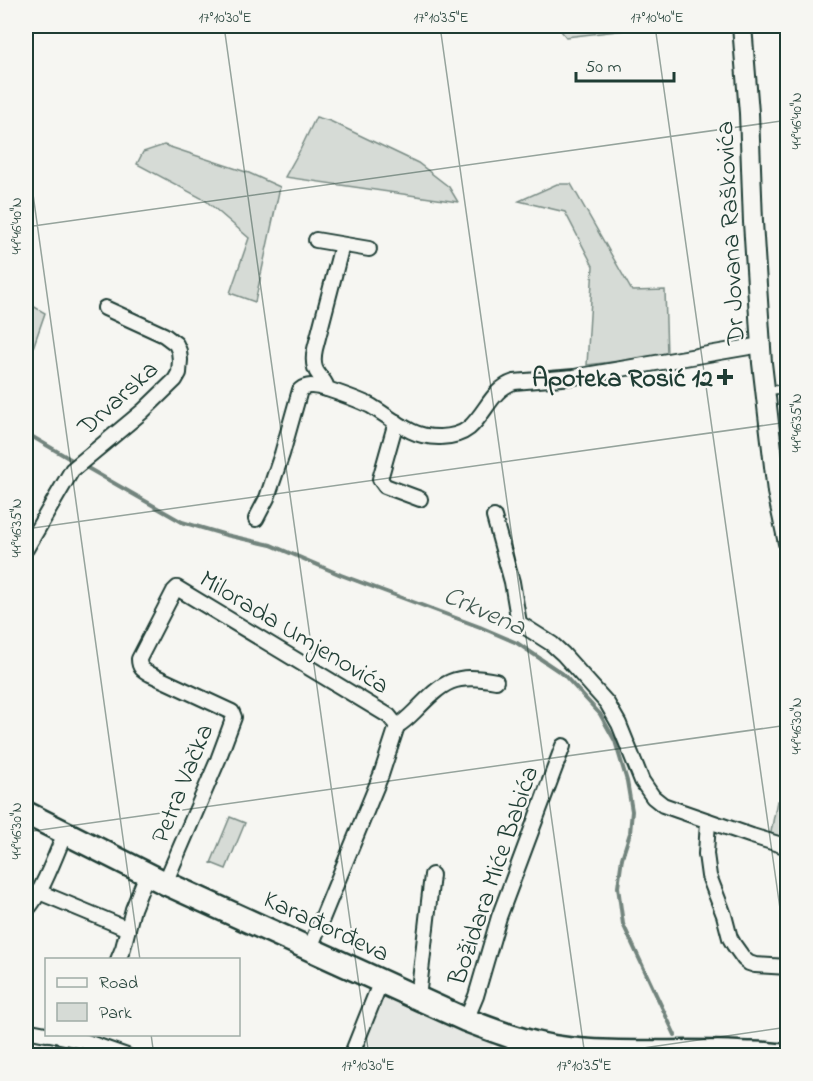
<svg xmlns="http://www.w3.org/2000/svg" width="813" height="1081" font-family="'Indie Flower',sans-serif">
  <rect width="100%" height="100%" fill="#f6f6f2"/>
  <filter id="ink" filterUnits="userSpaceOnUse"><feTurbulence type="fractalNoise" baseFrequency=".0167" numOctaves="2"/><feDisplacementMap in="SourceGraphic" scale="12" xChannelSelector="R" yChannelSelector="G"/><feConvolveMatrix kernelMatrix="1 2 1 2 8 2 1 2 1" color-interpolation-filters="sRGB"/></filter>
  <g filter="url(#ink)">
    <path fill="#e6e8e4" d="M385,998h6l102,46 -5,11 -131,1 23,-55z"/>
    <g fill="#d6dbd6" stroke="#7a8c85" stroke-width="1.5">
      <path d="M557,26h104l-95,11z"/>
      <path d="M316,117l14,4 88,42 31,24 9,15 -173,-25 15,-27z"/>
      <path d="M164,145l85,28 31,14 -25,115 -25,-9 19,-55 -44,-38 -68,-36 6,-12z"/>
      <path d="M557,184h14l61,107 33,-1 2,65 -80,10 6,-99 -28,-54 -46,-11z"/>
      <path d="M26,302l19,11 -19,55z"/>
      <path d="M777,801l10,3v38l-17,-5z"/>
      <path d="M230,817l15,6 -19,46 -15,-6z"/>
    </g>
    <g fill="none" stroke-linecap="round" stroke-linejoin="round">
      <g stroke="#72847d" stroke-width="4">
        <path d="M26,433l51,30"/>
        <path d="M84,466l98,56 44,13 45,10 70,30 139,52 37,16 46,31 37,40 15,27 12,40 5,30 -2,22 -8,25 -4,29 5,37 52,111"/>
      </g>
      <defs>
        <path id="service" d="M767,391l21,-3"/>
        <g id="minor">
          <path d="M316,240l53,9"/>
          <path d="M342,245l-27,104c-2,9 -2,19 4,26 4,6 7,7 8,14 15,5 30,10 44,17 13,8 26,18 40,25 16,8 43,9 58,-3 17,-15 23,-39 45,-46l60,-5 187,-32"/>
          <path d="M396,422l-16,57 5,7 35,13"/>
          <path d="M494,517l18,65 7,41 33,21 11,10 44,49 12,21 23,57 11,16 10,8 14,5 75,26 36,11"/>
          <path d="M256,519l11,-21 15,-44 18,-64c9,-7 17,-3 27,-1"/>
          <path d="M26,549l46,-79 71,-59 32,-31 4,-7 1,-13 -1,-9 -3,-7 -12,-9 -59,-27"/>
          <path d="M397,726c7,-4 12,-9 18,-15 29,-30 39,-38 81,-30"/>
          <path d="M708,821l-2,33 3,22 15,39 6,23 4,7 10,14 5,4 6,2 33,2"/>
          <path d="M165,883l53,-123 16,-43 -2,-5 -82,-38c-7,-4 -11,-6 -11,-15l35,-68 3,-3 212,128 8,10 -16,49 -71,173"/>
          <path d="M39,892l89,37"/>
          <path d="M26,910c14,-12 31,-58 39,-77"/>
          <path d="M118,960l5,-12 10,-39 14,-35"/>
          <path d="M418,998l14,-123"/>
          <path d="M466,1020l10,-24 23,-79 64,-171"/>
          <path d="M26,1030l20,4"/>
          <path d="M50,1034l34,7 43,15"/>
          <path d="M351,1056l30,-75"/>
        </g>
        <path id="tertiary" d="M742,26l7,87 4,109 9,141 15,129 11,51"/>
        <path id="primary" d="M26,813l139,70 301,137c29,11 57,22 88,27 60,9 122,3 184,6 15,1 30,0 46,3"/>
      </defs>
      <use href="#service" stroke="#1f3d34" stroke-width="11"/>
      <use href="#minor" stroke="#1f3d34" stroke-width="18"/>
      <use href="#tertiary" stroke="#1f3d34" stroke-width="22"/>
      <use href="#primary" stroke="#1f3d34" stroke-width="27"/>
      <use href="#service" stroke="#f6f6f2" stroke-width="7"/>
      <use href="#minor" stroke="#f6f6f2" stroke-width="14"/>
      <use href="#tertiary" stroke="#f6f6f2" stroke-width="18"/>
      <use href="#primary" stroke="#f6f6f2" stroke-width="22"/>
    </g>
  </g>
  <path fill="none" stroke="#1f3d34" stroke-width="1.5" stroke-opacity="0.45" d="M224,26l145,1030M440,26l145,1030M655,26l133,939M26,144l114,816M26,227l762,-107M26,529l762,-107M26,832l762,-107M151,1034l3,22M588,1056l200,-29"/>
  <path fill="#1f3d34" stroke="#f6f6f2" stroke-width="2" d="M722 368h6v6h6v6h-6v6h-6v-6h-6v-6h6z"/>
  <g text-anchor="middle" stroke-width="5" stroke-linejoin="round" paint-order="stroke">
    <g font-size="26" fill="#1f3d34" stroke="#f6f6f2">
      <text transform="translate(729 233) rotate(-93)" y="9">Dr Jovana Raškovića</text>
      <text transform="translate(117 397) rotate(-42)" y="9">Drvarska</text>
      <text transform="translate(295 631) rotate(31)" y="9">Milorada Umjenovića</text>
      <text transform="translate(181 783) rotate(-68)" y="9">Petra Vačka</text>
      <text transform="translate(492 875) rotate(-71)" y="9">Božidara Miće Babića</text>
      <text transform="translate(327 925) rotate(25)" y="9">Karađorđeva</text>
    </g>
    <g font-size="26" font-weight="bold" fill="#1f3d34" stroke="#f6f6f2" text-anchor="end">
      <text x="713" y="386">Apoteka Rosić 12</text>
    </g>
    <g font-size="27" font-style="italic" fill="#425a52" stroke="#f6f6f2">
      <text transform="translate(485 610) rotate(24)" y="9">Crkvena</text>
    </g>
  </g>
  <rect width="813" height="1081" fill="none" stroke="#f6f6f2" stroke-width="66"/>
  <rect x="45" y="958" width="195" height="78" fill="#f6f6f2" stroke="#a0aca6" stroke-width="1.5"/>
  <rect x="57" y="978" width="30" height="9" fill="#f6f6f2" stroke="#a0aca6" stroke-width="1.5"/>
  <text x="99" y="988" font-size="18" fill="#1f3d34">Road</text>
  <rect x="57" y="1003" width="30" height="18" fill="#d6dbd6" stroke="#a0aca6" stroke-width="1.5"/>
  <text x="99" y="1018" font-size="18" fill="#1f3d34">Park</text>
  <path d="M576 72v9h98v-9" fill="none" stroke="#1f3d34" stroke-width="3"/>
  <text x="585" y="72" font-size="18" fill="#1f3d34" stroke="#f6f6f2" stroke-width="4.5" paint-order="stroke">50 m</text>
  <rect x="33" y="33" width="747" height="1015" fill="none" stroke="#1f3d34" stroke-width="2"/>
  <g font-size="15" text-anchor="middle" fill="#1f3d34">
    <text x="225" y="22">17°10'30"E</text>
    <text x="441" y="22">17°10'35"E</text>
    <text x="657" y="22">17°10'40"E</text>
    <text transform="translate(796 121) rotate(-90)" y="5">44°46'40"N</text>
    <text transform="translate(16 226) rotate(-90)" y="5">44°46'40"N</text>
    <text transform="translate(796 423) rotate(-90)" y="5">44°46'35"N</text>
    <text transform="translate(16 528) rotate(-90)" y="5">44°46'35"N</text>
    <text transform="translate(796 726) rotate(-90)" y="5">44°46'30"N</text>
    <text transform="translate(16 831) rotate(-90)" y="5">44°46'30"N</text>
    <text x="368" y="1070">17°10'30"E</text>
    <text x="584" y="1070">17°10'35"E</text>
  </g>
</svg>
